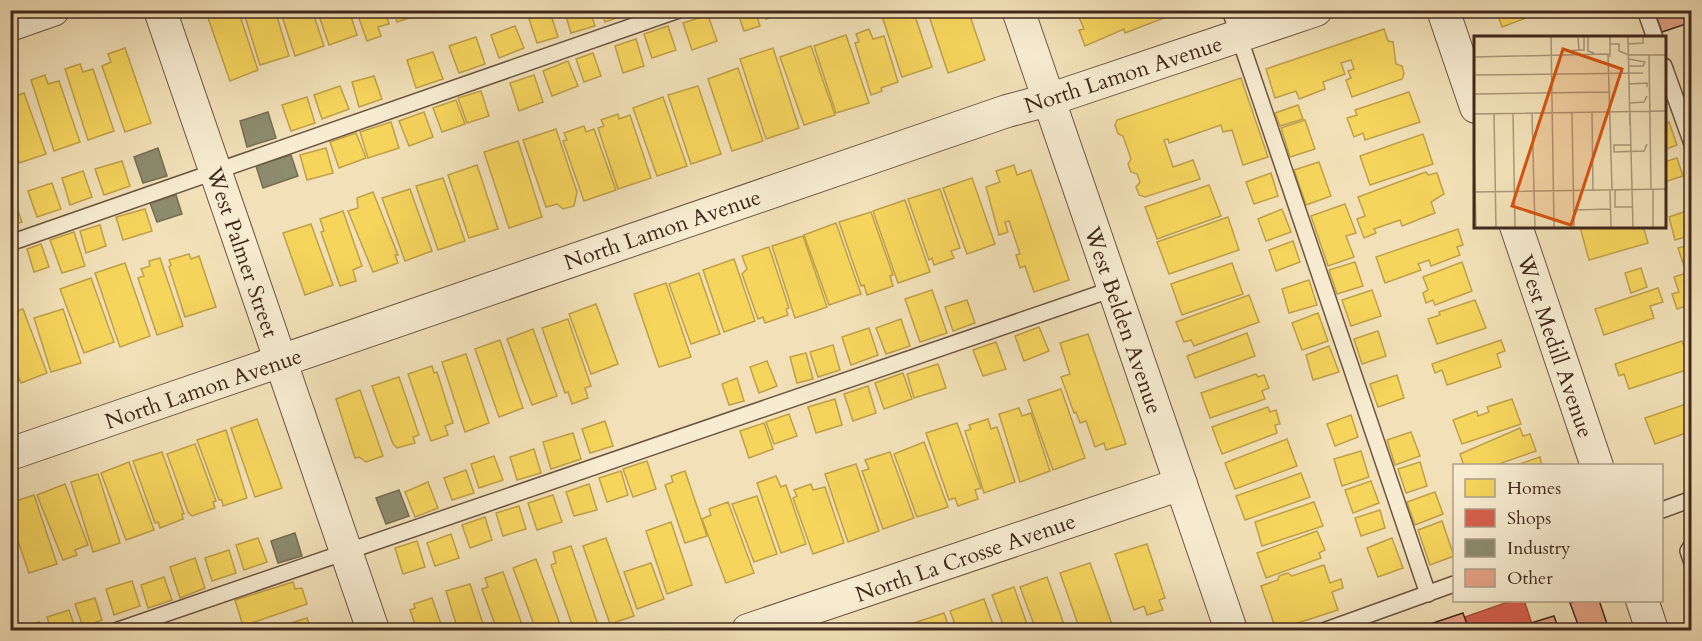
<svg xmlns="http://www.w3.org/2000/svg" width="1702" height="641" font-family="Cardo,serif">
  <rect width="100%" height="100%" fill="#f2e1b8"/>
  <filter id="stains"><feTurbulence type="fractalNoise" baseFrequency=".00333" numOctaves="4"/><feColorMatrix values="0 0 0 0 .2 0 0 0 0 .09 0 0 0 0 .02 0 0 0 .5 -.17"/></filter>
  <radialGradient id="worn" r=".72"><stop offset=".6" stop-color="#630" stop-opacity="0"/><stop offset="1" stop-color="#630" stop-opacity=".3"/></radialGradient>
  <g fill="#f6d55c" stroke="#bfa149" stroke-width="1.5">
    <path d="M220,10h18l20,60 -28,11 -23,-66z"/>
    <path d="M243,10h32l14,46 -29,9z"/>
    <path d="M280,10h32l12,36 -29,10z"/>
    <path d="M317,10h32l8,25 -28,10z"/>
    <path d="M356,10h29l4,14 -11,3 3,9 -14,5z"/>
    <path d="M393,10h30l1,3 -27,9z"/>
    <path d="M564,10h26l5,16 -24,7z"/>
    <path d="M601,10h33v2l-29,10z"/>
    <path d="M737,10h18l5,16 -16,5z"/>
    <path d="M764,10h24v1l-22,8z"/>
    <path d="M880,10h33l19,57 -30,10z"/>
    <path d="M927,10h41l17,50 -37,13z"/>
    <path d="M1076,10h102l-1,3 -52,20 -1,-4 -39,17 -6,-16 5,-1z"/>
    <path d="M1496,10h51l-45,17z"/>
    <path d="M550,12l8,25 -21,6 -8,-24z"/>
    <path d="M708,15l9,26 -25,9 -9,-27z"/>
    <path d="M515,26l9,22 -25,10 -8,-23z"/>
    <path d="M668,26l8,24 -24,8 -8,-24z"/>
    <path d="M869,29l4,10 11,-3 14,46 -17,6 1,3 -11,4 -16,-52 4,-1 -3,-8z"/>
    <path d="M1384,29l4,12 5,1 3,22 6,2 2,8 -2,5 -50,18 -6,-17 5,-2 -3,-7 6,-2 -3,-9 -10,3 4,11 -22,8 2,7 -26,10 -3,-8 -21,7 -9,-29z"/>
    <path d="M846,35l23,68 -33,10 -22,-67z"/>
    <path d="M476,37l9,27 -26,9 -10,-27z"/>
    <path d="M636,39l8,27 -21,7 -8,-27z"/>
    <path d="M811,46l24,69 -31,10 -24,-68z"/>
    <path d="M125,48l26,75 -26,9 -23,-66 9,-4 -3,-8z"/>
    <path d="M773,48l26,80 -33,11 -26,-80z"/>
    <path d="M433,52l10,27 -27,9 -9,-28z"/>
    <path d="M593,53l8,23 -17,6 -8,-23z"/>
    <path d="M568,61l10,25 -26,10 -9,-25z"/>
    <path d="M80,64l3,8 10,-3 21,62 -26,9 -23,-71z"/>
    <path d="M738,68l25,73 -31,10 -24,-72z"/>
    <path d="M45,75l3,9 11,-3 21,61 -26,9 -23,-71z"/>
    <path d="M534,75l9,27 -24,9 -9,-28z"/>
    <path d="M374,76l8,23 -23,8 -7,-25z"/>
    <path d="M1241,78l27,79 -25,8 -11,-35 -9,2 -2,-7 -52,18 -1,-4 -4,1 9,27 20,-7 7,19 -55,18 -6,-2 -3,-8 4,-5 -3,-8 -6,-2 -3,-8 3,-5 -8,-23 -5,-2 -3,-9 2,-5z"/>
    <path d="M340,86l9,23 -27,10 -8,-24z"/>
    <path d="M698,86l23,68 -30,10 -23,-69z"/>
    <path d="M10,87l5,9 9,-3 22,61 -27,9 -9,-25z"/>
    <path d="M481,91l8,25 -22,7 -9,-25z"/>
    <path d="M1409,92l11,30 -55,18 -2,-7 -9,4 -7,-19 10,-3 -2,-5z"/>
    <path d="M307,97l8,26 -24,8 -9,-26z"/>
    <path d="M663,97l24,69 -30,10 -24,-68z"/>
    <path d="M456,100l9,24 -23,8 -9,-24z"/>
    <path d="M1298,105l5,14 -23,7 -5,-13z"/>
    <path d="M424,112l9,25 -24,9 -10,-25z"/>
    <path d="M618,114l1,5 11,-4 21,63 -33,11 -20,-61 6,-2 -3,-6z"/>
    <path d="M1305,120l10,29 -25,8 -9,-29z"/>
    <path d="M391,122l8,26 -31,10 -8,-26z"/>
    <path d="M1669,122l8,23 -13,5v-26z"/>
    <path d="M584,126l2,6 8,-3 22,61 -32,11 -21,-60 4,-1 -3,-7z"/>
    <path d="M556,129l21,63 -3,14 -11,3 -6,-5 -11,3 -23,-67z"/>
    <path d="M356,133l10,25 -27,10 -9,-26z"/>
    <path d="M1423,134l10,30 -63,21 -10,-29z"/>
    <path d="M518,141l24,76 -33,11 -25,-76z"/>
    <path d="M326,148l7,25 -26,7 -7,-25z"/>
    <path d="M1677,158l6,18 -19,6v-20z"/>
    <path d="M122,161l8,25 -26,9 -9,-26z"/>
    <path d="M1319,162l12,34 -25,9 -12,-35z"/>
    <path d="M477,165l21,64 -29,9 -21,-63z"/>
    <path d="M1014,165l3,10 14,-5 38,110 -35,12 -9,-26 -5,2 -4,-13 4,-1 -11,-33 -4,1 3,10 -9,3 -13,-48 14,-5 -4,-11z"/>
    <path d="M83,171l9,26 -22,8 -8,-27z"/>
    <path d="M1426,172l2,3 9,-2 7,21 -13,8 4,11 -33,13 -2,-6 -26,9 2,4 -12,5 -7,-19 8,-3 -7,-19z"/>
    <path d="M1271,173l7,23 -24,8 -8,-22z"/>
    <path d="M443,178l22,63 -27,9 -22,-64z"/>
    <path d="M972,178l23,66 -28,10 -24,-66z"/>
    <path d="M52,183l9,26 -24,8 -9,-26z"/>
    <path d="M1209,185l12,31 -64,23 -12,-32z"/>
    <path d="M410,189l22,62 -27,10 -23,-63z"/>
    <path d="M940,189l20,59 -9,3 3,7 -20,7 -2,-7 -3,2 -21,-61z"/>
    <path d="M373,192l25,63h-3l3,8 -25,9 -25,-61 10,-3 -1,-10z"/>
    <path d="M13,197l9,25 -12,4v-28z"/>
    <path d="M905,200l25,72 -32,11 -25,-72z"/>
    <path d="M1345,204l11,29 -10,3 8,21 -26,9 -17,-50z"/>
    <path d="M145,209l7,22 -29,9 -7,-23z"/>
    <path d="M1282,209l9,23 -25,9 -8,-22z"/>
    <path d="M1692,209v26l-17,5 -6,-23z"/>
    <path d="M343,211l19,55 -9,4 3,11 -16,5 -19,-54 3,-1 -4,-12z"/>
    <path d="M871,212l22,63 -3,1 3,10 -26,9 -3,-10 -3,1 -22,-64z"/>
    <path d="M1228,217l11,33 -70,24 -12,-32z"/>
    <path d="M836,223l25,71 -32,11 -25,-70z"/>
    <path d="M311,224l22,61 -28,10 -22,-62z"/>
    <path d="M100,225l6,21 -20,7 -6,-22z"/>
    <path d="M1643,226l5,17 -59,17 -9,-33z"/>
    <path d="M1458,229l5,16 -6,2 3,8 -29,11 -2,-6 -11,4 3,6 -36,13 -9,-26z"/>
    <path d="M74,232l11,34 -23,7 -12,-33z"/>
    <path d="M803,236l24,71 -32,11 -23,-72z"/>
    <path d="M1293,241l7,21 -24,9 -7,-21z"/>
    <path d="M41,244l8,23 -15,5 -7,-23z"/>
    <path d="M1692,244v23l-7,2 -7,-21z"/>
    <path d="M769,247l20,61 -3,1 2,6 -23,8 -2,-6 -5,2 -16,-45 5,-5 -5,-13z"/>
    <path d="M189,254l2,5 8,-3 17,51 -31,10 -16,-50 2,-2 -2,-5z"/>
    <path d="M160,258l23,68 -26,9 -19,-57 6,-2 -3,-7 9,-3 -1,-5z"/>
    <path d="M734,259l21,62 -31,11 -21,-62z"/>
    <path d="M1355,262l8,24 -26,8 -8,-24z"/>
    <path d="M1462,262l10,29 -37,14 -2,-5 -7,3 -3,-10 5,-3 -5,-13z"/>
    <path d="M10,263l6,18 -6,1z"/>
    <path d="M125,263l25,73 -30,11 -25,-74z"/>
    <path d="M1232,263l11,31 -61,21 -11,-31z"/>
    <path d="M1641,268l6,19 -16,6 -6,-20z"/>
    <path d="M1692,271v33l-15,5 -5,-15 7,-2 -5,-15z"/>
    <path d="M699,273l21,61 -29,10 -22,-60z"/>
    <path d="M91,278l23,64 -30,11 -24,-64z"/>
    <path d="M1309,280l8,25 -28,8 -7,-24z"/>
    <path d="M666,283l25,74 -32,10 -25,-73z"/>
    <path d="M1658,288l5,14 -13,4 4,12 -50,17 -9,-26z"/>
    <path d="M932,290l15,43 -27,9 -15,-43z"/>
    <path d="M1372,290l9,26 -30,10 -9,-26z"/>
    <path d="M1249,295l10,27 -65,24 -3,-6 -7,2 -8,-20z"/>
    <path d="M967,300l8,23 -22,8 -8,-24z"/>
    <path d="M1475,300l11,28 -49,16 -9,-25 12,-4 -1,-3z"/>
    <path d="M14,303l3,8 6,-2 24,64 -26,10 -11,-26v-53z"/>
    <path d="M596,304l22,60 -27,10 -22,-60z"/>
    <path d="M63,309l18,54 -30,9 -17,-54z"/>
    <path d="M1318,313l10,28 -26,9 -10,-27z"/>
    <path d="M568,319l23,67 -6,2 3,10 -16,6 -4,-12 -3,1 -23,-65z"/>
    <path d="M901,319l9,27 -24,8 -10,-26z"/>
    <path d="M1039,327l10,24 -25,10 -9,-25z"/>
    <path d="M869,328l9,27 -27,10 -9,-28z"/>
    <path d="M533,329l24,67 -25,9 -25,-66z"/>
    <path d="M1378,331l8,25 -24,8 -8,-25z"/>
    <path d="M1247,333l8,23 -60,22 -8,-22z"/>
    <path d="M1088,334l38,110 -20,6 -2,-7 -9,4 -9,-26 -6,2 -4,-11 -2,1 -13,-36 9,-3 -10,-31z"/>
    <path d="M500,340l23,68 -24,9 -24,-68z"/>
    <path d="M1501,340l4,11 -8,3 4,13 -54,18 -5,-15 -7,3 -3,-9z"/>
    <path d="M1682,341l10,27 -63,21 -5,-15 -5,2 -4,-12z"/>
    <path d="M996,342l10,27 -23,7 -10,-26z"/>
    <path d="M833,345l7,25 -22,7 -8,-25z"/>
    <path d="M1329,346l10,26 -26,8 -7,-25z"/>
    <path d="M806,353l7,26 -16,4 -7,-26z"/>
    <path d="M466,354l23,69 -24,9 -23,-70z"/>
    <path d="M767,361l10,25 -18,7 -9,-26z"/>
    <path d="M938,364l8,24 -32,10 -7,-24z"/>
    <path d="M432,366l2,7 3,-1 16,51 -8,3 3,9 -17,6 -23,-67z"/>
    <path d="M903,373l9,26 -28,10 -9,-26z"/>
    <path d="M1256,374l2,3 6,-2 5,13 -7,3 3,8 -55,19 -9,-25z"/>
    <path d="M1397,375l7,23 -26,9 -8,-23z"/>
    <path d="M399,377l20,58 -6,2 2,6 -18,5 -4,-4 -21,-58z"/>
    <path d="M737,378l7,23 -15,4 -7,-21z"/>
    <path d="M868,386l8,27 -23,8 -9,-27z"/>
    <path d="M1061,389l24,69 -32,12 -25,-70z"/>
    <path d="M360,390l23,66 -17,6 -7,-5 -4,1 -19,-59z"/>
    <path d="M835,399l7,26 -26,8 -8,-26z"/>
    <path d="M1512,399l9,25 -59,20 -9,-24 24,-9 1,5 11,-4 -2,-5z"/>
    <path d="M1692,402v29l-37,13 -10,-26z"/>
    <path d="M1268,407l2,5 6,-2 4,14 -5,1 2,8 -55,21 -10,-27z"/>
    <path d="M1019,408l3,8 9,-3 19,58 -30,11 -21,-68z"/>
    <path d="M789,414l8,22 -23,8 -8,-22z"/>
    <path d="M1351,415l7,22 -23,9 -8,-22z"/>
    <path d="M257,419l25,69 -27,9 -24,-69z"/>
    <path d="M988,419l3,10 6,-2 18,55 -31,11 -19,-62 6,-2 -2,-4z"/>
    <path d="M605,421l8,25 -23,7 -8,-24z"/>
    <path d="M764,423l9,26 -24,9 -9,-27z"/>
    <path d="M957,423l24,65 -6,2 3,9 -20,7 -3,-8 -6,2 -23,-67z"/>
    <path d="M1520,428l3,8 7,-2 6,17 -43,15h-29l-4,-12z"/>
    <path d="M226,430l21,68 -24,8 -1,-6h-3l-22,-60z"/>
    <path d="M1411,432l9,24 -25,9 -8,-25z"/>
    <path d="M573,433l8,26 -30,10 -8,-27z"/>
    <path d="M1287,439l10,27 -62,23 -10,-26z"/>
    <path d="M924,442l24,65 -31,10 -23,-63z"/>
    <path d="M195,444l21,57 -3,1 2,6 -23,8 -4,-4 -21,-58z"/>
    <path d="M534,449l7,24 -24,7 -7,-23z"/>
    <path d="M1361,451l8,26 -27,9 -8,-27z"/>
    <path d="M162,452l22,62h-2l1,5 -23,9 -2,-6 -3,1 -22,-62z"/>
    <path d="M890,452l24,66 -31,11 -21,-58 7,-2 -4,-9z"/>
    <path d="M494,456l9,24 -24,8 -8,-24z"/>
    <path d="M1540,457l2,9h-28z"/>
    <path d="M647,461l9,28 -23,8 -10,-28z"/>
    <path d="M129,462l25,68 -28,10 -25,-67z"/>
    <path d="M1420,462l7,24 -21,7 -8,-24z"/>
    <path d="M856,464l23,67 -31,11 -23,-68z"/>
    <path d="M466,470l8,23 -22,7 -8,-22z"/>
    <path d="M621,471l7,24 -21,7 -8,-24z"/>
    <path d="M685,471l22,65 -22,7 -20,-58 8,-3 -2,-6z"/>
    <path d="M1301,473l9,24 -65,23 -9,-24z"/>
    <path d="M98,474l22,69 -27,9 -22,-70z"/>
    <path d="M776,476l5,11 5,-2 20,59 -25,9 -24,-70z"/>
    <path d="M1371,481l8,22 -26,10 -8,-23z"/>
    <path d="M428,482l10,26 -23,9 -10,-25z"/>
    <path d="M65,484l23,61 -13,5 2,5 -14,5 -26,-65z"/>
    <path d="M589,484l8,26 -23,6 -8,-24z"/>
    <path d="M811,484l2,6 12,-3 19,56 -31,11 -20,-56 4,-2 -3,-6z"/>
    <path d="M1435,492l8,22 -28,11 -8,-23z"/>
    <path d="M34,495l23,69 -28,9 -19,-55v-15z"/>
    <path d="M553,495l9,27 -25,8 -9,-27z"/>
    <path d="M757,496l20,58 -23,8 -22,-58z"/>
    <path d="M728,502l26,71 -28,10 -24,-64 9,-4 -2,-6z"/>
    <path d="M1314,502l9,24 -61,20 -7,-24z"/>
    <path d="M519,506l7,23 -23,7 -7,-23z"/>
    <path d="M1380,510l5,18 -24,8 -6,-18z"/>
    <path d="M485,517l7,23 -22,8 -8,-23z"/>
    <path d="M1442,521l12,35 -24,9 -12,-35z"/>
    <path d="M671,522l21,63 -25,9 -21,-63z"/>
    <path d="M1317,531l8,19 -6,3 2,5 -55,20 -9,-25z"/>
    <path d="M451,534l8,24 -24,8 -8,-23z"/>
    <path d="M258,538l9,24 -23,8 -8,-25z"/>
    <path d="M606,538l28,78 -24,8 -27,-78z"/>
    <path d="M1392,538l11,30 -25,9 -11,-29z"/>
    <path d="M417,541l8,26 -22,7 -8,-26z"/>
    <path d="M1147,544l18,54 -6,2 4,10 -16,5 -3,-9 -10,4 -19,-56z"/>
    <path d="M571,546l28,82 -7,2h-18l-23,-65 5,-2 -3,-11z"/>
    <path d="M229,550l7,23 -24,8 -7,-23z"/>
    <path d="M195,558l10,30 -25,10 -10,-31z"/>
    <path d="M536,559l26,71h-26l-23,-62z"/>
    <path d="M651,563l13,36 -27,10 -13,-37z"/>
    <path d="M1090,563l24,67h-34l-20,-57z"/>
    <path d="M1324,565l6,18 11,-4 2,9 -11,4 6,18 -62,20 -15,-44 17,-6 1,-4 9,-3 4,3z"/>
    <path d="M503,572l21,58h-27l-15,-41 6,-2 -3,-9z"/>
    <path d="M164,577l8,23 -24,8 -7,-23z"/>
    <path d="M1047,577l19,53h-30l-16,-43z"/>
    <path d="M132,581l8,25 -26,9 -8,-26z"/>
    <path d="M293,582l2,7 7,-1 5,16 -64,22 -8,-26z"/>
    <path d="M470,584l15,46h-27l-12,-39z"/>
    <path d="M1014,587l15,43h-24l-13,-35z"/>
    <path d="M95,598l7,22 -19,7 -8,-23z"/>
    <path d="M432,598l11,32h-26l-7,-20 5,-2 -1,-4z"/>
    <path d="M984,599l11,31h-38l-7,-19z"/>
    <path d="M69,610l7,20h-25l-4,-13z"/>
    <path d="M944,613l6,17h-37l-2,-6z"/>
    <path d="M307,618l3,9 9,-4 2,7h-52z"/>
    <path d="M39,622l3,8h-21v-2z"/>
    <path d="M194,623l3,7h-25z"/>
  </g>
  <path fill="#d6604d" stroke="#a94f3e" stroke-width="1.5" d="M1514,600h10l10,30h-65l-4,-13z"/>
  <g fill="#8c8c6e" stroke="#756e55" stroke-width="1.5">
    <path d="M268,112l8,26 -29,9 -7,-26z"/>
    <path d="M158,148l9,28 -24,7 -9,-26z"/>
    <path d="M291,155l7,21 -35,12 -7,-22z"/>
    <path d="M176,195l6,19 -25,8 -7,-19z"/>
    <path d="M399,490l10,26 -23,8 -10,-26z"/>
    <path d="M295,533l7,23 -24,7 -7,-22z"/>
  </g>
  <g fill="#e6a386" stroke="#40281c" stroke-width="1.5">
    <path d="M1654,10h38v12l-30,10z"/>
    <path d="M1578,600h21l10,30h-29l-10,-27z"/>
    <path d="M1463,613l6,17h-44l-1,-4z"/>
    <path d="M1554,616l5,14h-25l-3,-7z"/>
  </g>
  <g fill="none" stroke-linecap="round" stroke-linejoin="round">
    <defs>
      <g id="service">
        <path d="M1230,10l198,584"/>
        <path d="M1645,10l10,28"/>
        <path d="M1664,66l28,78"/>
        <path d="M10,243l669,-233"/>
        <path d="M1662,510l30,-11"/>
        <path d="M1692,545l-4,6 4,12"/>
        <path d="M118,630l995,-341"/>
        <path d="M1326,630l128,-46"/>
      </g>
      <g id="minor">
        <path d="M160,10l213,620"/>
        <path d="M1018,10l213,620"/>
        <path d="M1443,10l33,97"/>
        <path d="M10,25l43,-15"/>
        <path d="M1516,226l81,240"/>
        <path d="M10,454l997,-343 41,-11 268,-90"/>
        <path d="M1642,600l10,30"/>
        <path d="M748,630l433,-146"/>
      </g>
    </defs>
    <use href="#service" stroke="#6c5643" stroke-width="18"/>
    <use href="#minor" stroke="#6c5643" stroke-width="34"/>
    <use href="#service" stroke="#f7ecd1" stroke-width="15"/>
    <use href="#minor" stroke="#f7ecd1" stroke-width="32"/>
  </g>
  <g text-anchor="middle" stroke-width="6" stroke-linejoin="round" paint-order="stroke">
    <g font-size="22" fill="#40281c" stroke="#f7ecd1">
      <text transform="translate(1123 74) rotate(-18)" y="8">North Lamon Avenue</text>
      <text transform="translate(662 229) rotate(-19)" y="8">North Lamon Avenue</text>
      <text transform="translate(243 252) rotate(71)" y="8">West Palmer Street</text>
      <text transform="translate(1124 320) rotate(71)" y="8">West Belden Avenue</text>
      <text transform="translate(1556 346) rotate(71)" y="8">West Medill Avenue</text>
      <text transform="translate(203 388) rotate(-19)" y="8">North Lamon Avenue</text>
      <text transform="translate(965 557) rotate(-19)" y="8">North La Crosse Avenue</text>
    </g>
  </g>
  <g transform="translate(1474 36)">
    <rect width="192" height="192" fill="#f2e1b8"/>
    <path fill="none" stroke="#ab977a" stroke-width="1.5" d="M77,0l3,192M114,0v15l6,2M136,0v21M154,0l2,90M136,8h9v7l10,4h37M154,8l15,-1v-7M105,14h5v-14M93,15l12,-1 -1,-14M175,19l2,134M0,21l134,-3 4,136M155,23l16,3 -2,4h-14M0,39l169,-2M155,48l18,-1v4M0,58l135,-2M156,67l14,-1 3,-6M156,75l3,117M98,76l2,116M118,76l1,78M20,77l2,115M39,77l2,115M58,77l3,115M0,78l192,-3M0,108l2,84M157,109h-17v7l30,-1 3,-7M179,153v39M136,154l1,38M141,154v17h17M0,156l192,-3M99,174l38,-1"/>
    <path fill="#d7540e" fill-opacity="0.15" stroke="#d7540e" stroke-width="3" d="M89,13l59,20 -51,156 -59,-19z"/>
    <rect width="192" height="192" fill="none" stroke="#40281c" stroke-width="3"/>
  </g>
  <rect width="1702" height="641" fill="none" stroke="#f2e1b8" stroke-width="36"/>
  <rect x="12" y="12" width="1678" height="617" fill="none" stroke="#40281c" stroke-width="3"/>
  <rect x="18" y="18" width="1666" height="605" fill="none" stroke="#40281c" stroke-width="1.5"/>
  <rect x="1453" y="464" width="210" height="138" fill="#f7ecd1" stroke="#ae9e89" stroke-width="1.5"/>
  <rect x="1465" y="479" width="30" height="18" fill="#f6d55c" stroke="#ae9e89" stroke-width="1.5"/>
  <text x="1507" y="494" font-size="18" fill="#40281c">Homes</text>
  <rect x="1465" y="509" width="30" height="18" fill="#d6604d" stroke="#ae9e89" stroke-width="1.5"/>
  <text x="1507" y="524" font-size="18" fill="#40281c">Shops</text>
  <rect x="1465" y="539" width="30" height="18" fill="#8c8c6e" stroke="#ae9e89" stroke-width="1.5"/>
  <text x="1507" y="554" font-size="18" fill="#40281c">Industry</text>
  <rect x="1465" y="569" width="30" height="18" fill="#e6a386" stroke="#ae9e89" stroke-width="1.5"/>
  <text x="1507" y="584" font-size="18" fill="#40281c">Other</text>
  <rect width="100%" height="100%" filter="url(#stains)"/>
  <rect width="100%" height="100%" fill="url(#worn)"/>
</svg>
